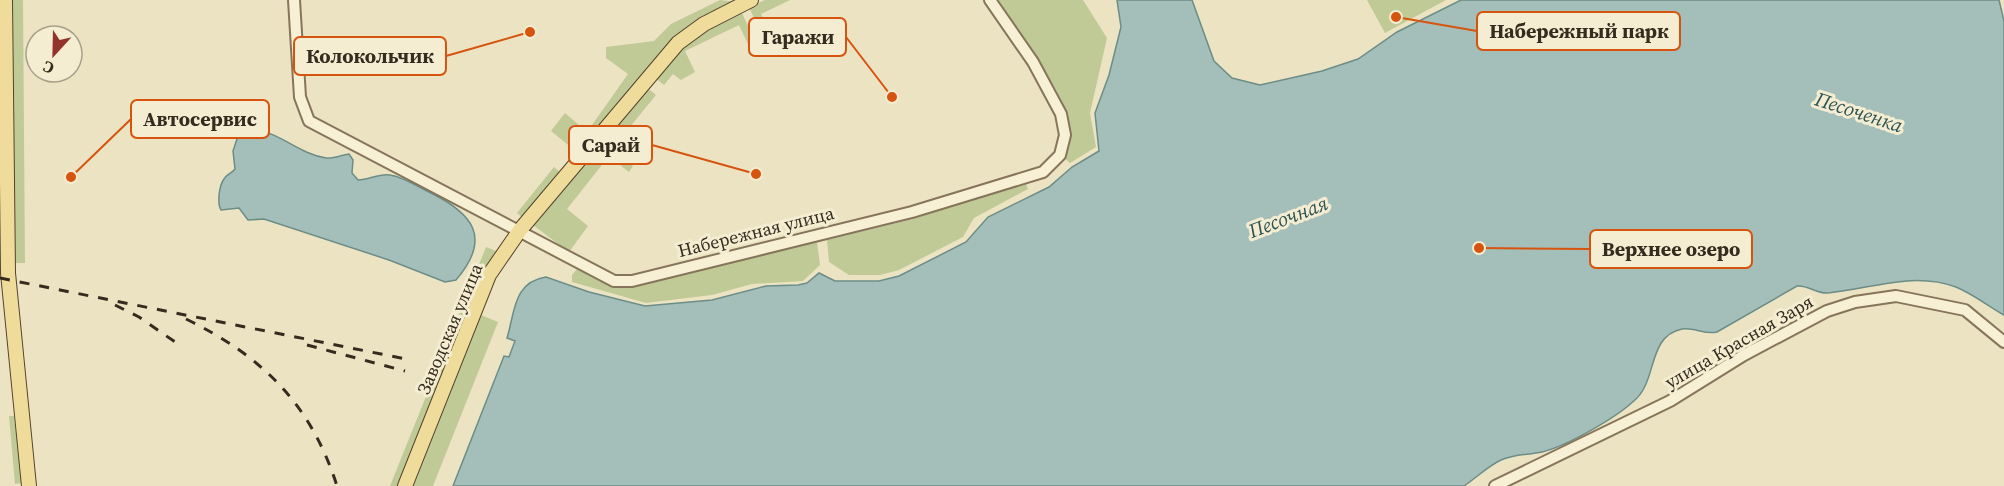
<svg xmlns="http://www.w3.org/2000/svg" width="2004" height="486" font-family="'Source Serif 4',serif">
  <rect width="100%" height="100%" fill="#ece3c2"/>
  <g fill="#c0ca96">
    <path d="M11,0h12l2,263h-10z"/>
    <path d="M720,0l17,2 -36,18 -102,111 -7,-6 36,-51 -22,-16v-11l48,-6 17,-17z"/>
    <path d="M765,0h25l-29,14 16,33 -8,4 -20,-44z"/>
    <path d="M996,0h87l24,38 -17,75 6,34 -26,16 -6,-5c4,-16 7,-30 2,-46 -12,-34 -49,-81 -70,-112z"/>
    <path d="M1367,0h79l-61,33z"/>
    <path d="M741,11l20,43 -7,3 -15,-32 -54,26 10,21 -14,8 -8,-6 -9,11 -9,-7c28,-35 45,-47 86,-67z"/>
    <path d="M646,87l10,8 -40,49 -9,-8z"/>
    <path d="M565,113l27,23 -14,17 -27,-22z"/>
    <path d="M602,141l31,25 -4,6 -20,-16 -42,53 21,17 -19,26 -36,-27z"/>
    <path d="M554,167l7,6 -37,46 -7,-6z"/>
    <path d="M1025,182l3,7 -54,29 -11,19 -64,33 -19,5h-31l-20,-13 -2,-22 86,-21z"/>
    <path d="M817,242l3,23 -17,16 -51,3 -40,11 -66,8 -74,-21v-7l5,-6 37,15 19,1z"/>
    <path d="M486,247l10,4 -94,235h-12z"/>
    <path d="M481,315l17,7 -65,164h-20z"/>
    <path d="M9,416h5l8,67 -7,1z"/>
  </g>
  <g fill="#a4bfba" stroke="#6c8d87" stroke-width="1.5">
    <path d="M1117,0h75l22,61 18,17 28,7 62,-14 36,-12 39,-27 64,-32h538l5,21v294c-16,-9 -31,-21 -48,-28 -43,-16 -85,2 -128,6 -12,1 -19,-8 -31,-7l-80,46c-12,3 -23,-5 -35,-3 -34,7 -25,49 -45,69 -19,19 -70,48 -95,54 -14,3 -28,2 -41,8 -13,6 -25,18 -37,26h-1011l51,-130 5,1 6,-16 -8,-3c8,-26 6,-56 39,-61l43,15 56,14 67,-6 54,-14 32,-1 9,-2 12,-10 16,8h44l20,-5 67,-34 22,-25 61,-30 23,-20 27,-16 -4,-38 14,-38 12,-48z"/>
    <path d="M254,130c26,2 45,24 72,28 8,1 15,-3 23,-4l4,6 -1,13 6,7c11,0 21,-7 32,-5 13,2 27,11 39,17 43,21 64,45 27,88l-11,2 -56,-22 -125,-41 -16,1 -9,-12 -18,2c-4,-7 -2,-24 3,-31 2,-4 8,-6 11,-10l-2,-18 6,-18z"/>
  </g>
  <g fill="none" stroke-linecap="round" stroke-linejoin="round">
    <defs>
      <g id="minor">
        <path d="M294,0l6,97 9,24 305,160h18l280,-69 131,-40 17,-17 5,-20 -4,-21 -28,-52 -43,-62"/>
        <path d="M1495,486l175,-85 74,-46 83,-44 28,-9 41,-6 69,14 39,32"/>
      </g>
      <g id="major">
        <path d="M5,0l3,273 21,213"/>
        <path d="M405,486l84,-211 31,-45 158,-187 26,-19 47,-24"/>
      </g>
    </defs>
    <use href="#minor" stroke="#86755a" stroke-width="14"/>
    <use href="#major" stroke="#53432e" stroke-width="16"/>
    <use href="#minor" stroke="#f8f0d5" stroke-width="10"/>
    <use href="#major" stroke="#efdc9b" stroke-width="14"/>
    <g stroke="#362b1e" stroke-width="3" stroke-dasharray="10 10" stroke-linecap="butt">
      <path d="M0,278l411,82"/>
      <path d="M115,305l24,12 39,27"/>
      <path d="M186,319c76,37 125,85 151,167"/>
      <path d="M307,345l98,26"/>
    </g>
  </g>
  <g text-anchor="middle" stroke-width="6" stroke-linejoin="round" paint-order="stroke">
    <g font-size="18" fill="#362b1e" stroke="#f4edd1">
      <text transform="translate(756 232) rotate(-14)" y="6">Набережная улица</text>
      <text transform="translate(450 329) rotate(-67)" y="6">Заводская улица</text>
      <text transform="translate(1739 342) rotate(-30)" y="6">улица Красная Заря</text>
    </g>
    <g font-size="20" font-style="italic" fill="#2d5455" stroke="#f4edd1">
      <text transform="translate(1859 112) rotate(18)" y="7">Песоченка</text>
      <text transform="translate(1288 217) rotate(-21)" y="7">Песочная</text>
    </g>
  </g>
  <path fill="none" stroke="#d6540e" stroke-width="2" d="M1396 17L1477 31M892 97L846 37M530 32L446 56M71 177L131 119M756 174L652 145M1479 248L1590 249"/>
  <g fill="#d6540e" stroke="#f4edd1" stroke-width="2">
    <circle cx="1396" cy="17" r="6"/>
    <circle cx="892" cy="97" r="6"/>
    <circle cx="530" cy="32" r="6"/>
    <circle cx="71" cy="177" r="6"/>
    <circle cx="756" cy="174" r="6"/>
    <circle cx="1479" cy="248" r="6"/>
  </g>
  <g fill="#f4edd1" stroke="#d6540e" stroke-width="2">
    <rect x="1477" y="12" width="203" height="38" rx="6"/>
    <rect x="749" y="18" width="97" height="38" rx="6"/>
    <rect x="294" y="37" width="152" height="38" rx="6"/>
    <rect x="131" y="100" width="138" height="38" rx="6"/>
    <rect x="569" y="126" width="83" height="38" rx="6"/>
    <rect x="1590" y="230" width="162" height="38" rx="6"/>
  </g>
  <g font-size="20" text-anchor="middle" font-weight="bold" fill="#362b1e">
    <text x="1579" y="38">Набережный парк</text>
    <text x="798" y="44">Гаражи</text>
    <text x="370" y="63">Колокольчик</text>
    <text x="200" y="126">Автосервис</text>
    <text x="611" y="152">Сарай</text>
    <text x="1671" y="256">Верхнее озеро</text>
  </g>
  <g transform="translate(54 54) rotate(202)"><circle r="28" fill="#f4edd1" stroke="#a89f89" stroke-width="1.5"/>
  <path d="M0-4.5L10 22L0 15L-10 22Z" fill="#93342c"/>
  <text y="-9" font-size="16" font-weight="bold" text-anchor="middle" fill="#362b1e">С</text>
  </g>
</svg>
